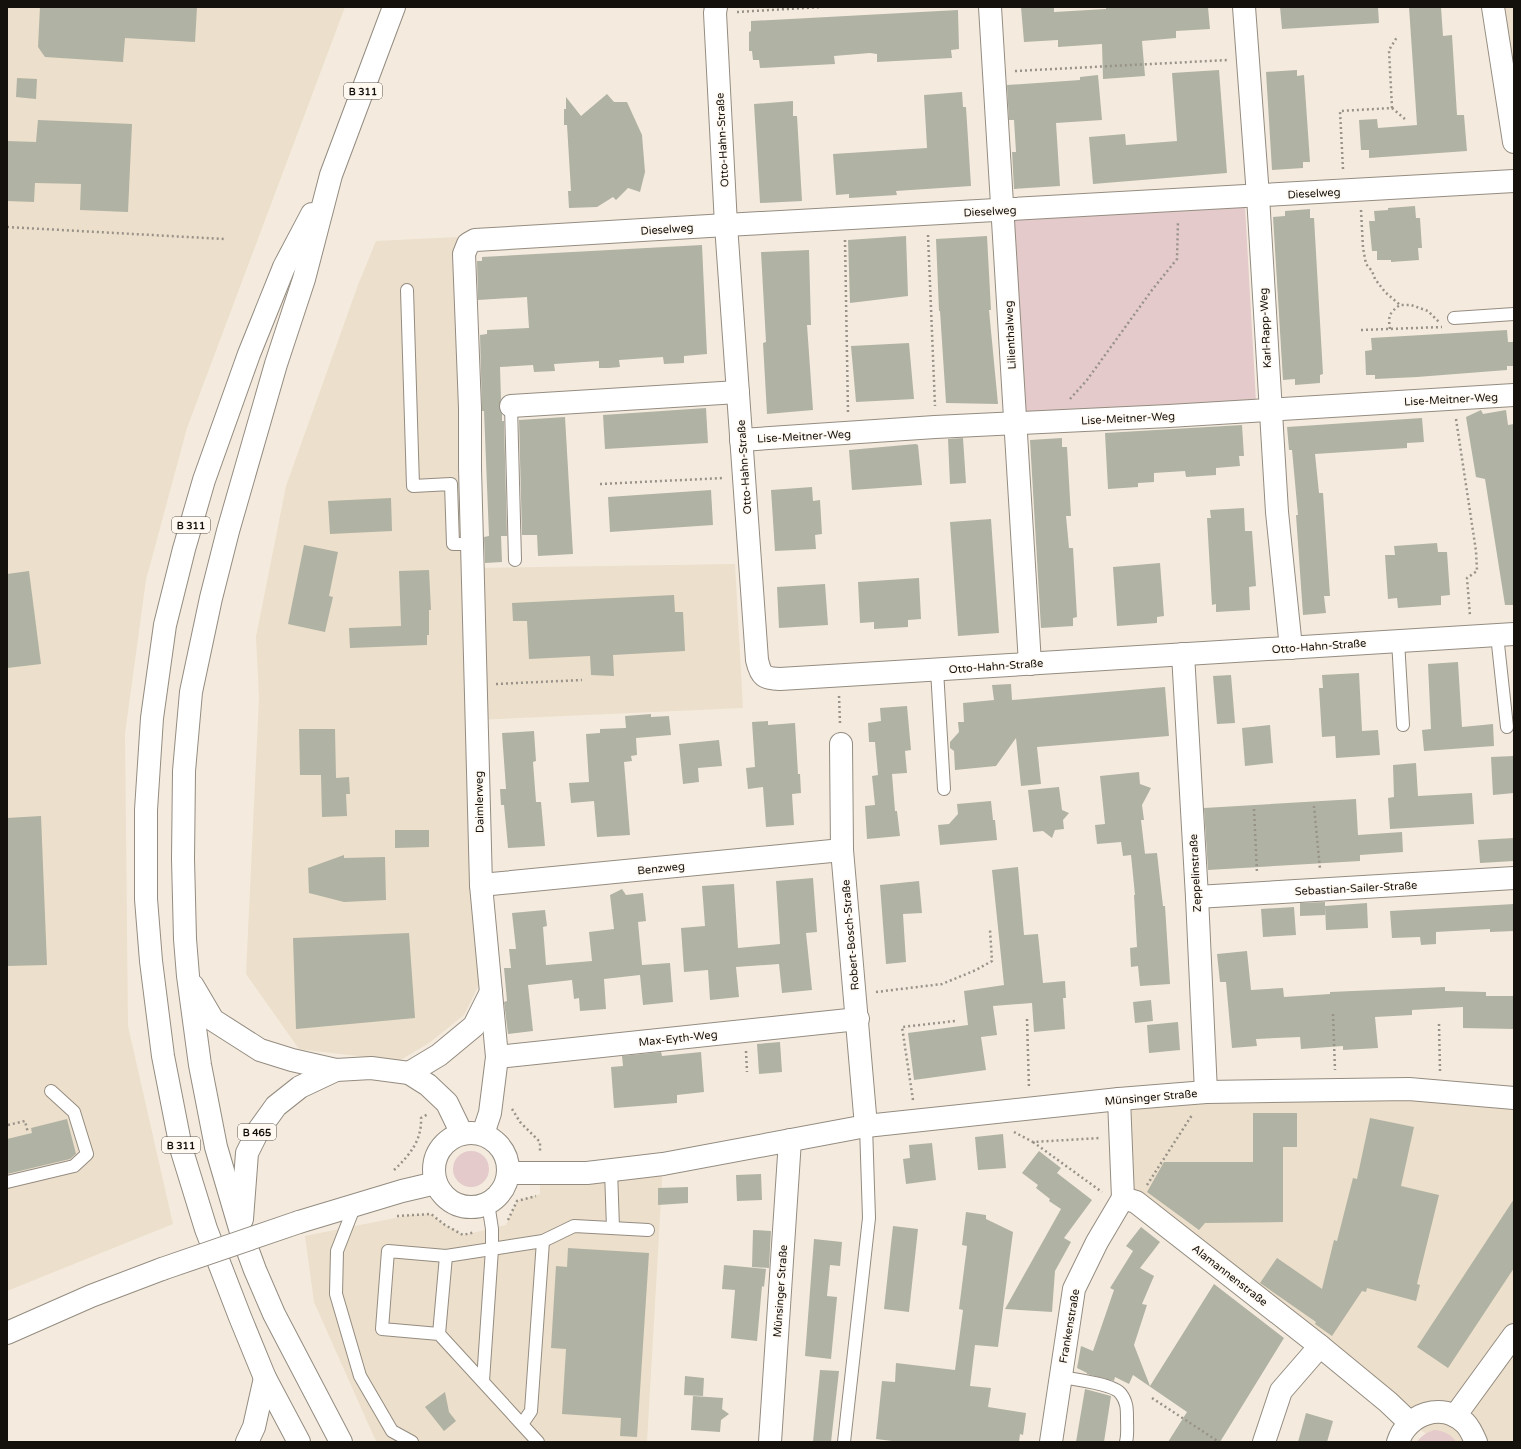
<svg xmlns="http://www.w3.org/2000/svg" width="1521" height="1449" font-family="'Varela Round',sans-serif">
  <rect width="100%" height="100%" fill="#f4ebde"/>
  <g fill="#ecdfcb">
    <path d="M7,7h338l-158,421 -41,152 -21,154 3,292 45,198 -166,67z"/>
    <path d="M1493,7h21v135z"/>
    <path d="M458,237l12,171 3,160 262,-4 8,144 -267,12 5,261 -17,34 -35,28 -30,18 -100,-12 -53,-75 13,-276 -3,-61 30,-151 72,-201 18,-44z"/>
    <path d="M1514,1098v344h-76l-29,-20 -286,-224 -4,-99z"/>
    <path d="M663,1164l-16,278h-270l-3,-5 -60,-135 -9,-66 105,-21 21,-1 14,11 19,10 42,-10 11,-24 23,-7v-21z"/>
  </g>
  <g fill="#e4cacb">
    <path d="M1245,206l11,195 -231,13 -12,-195z"/>
    <circle cx="471" cy="1169" r="18"/>
    <path d="M1435,1430c9,1 16,4 21,12h-39c5,-7 10,-10 18,-12z"/>
  </g>
  <g fill="#b0b2a3">
    <path d="M40,7h157l-2,35 -70,-4 -2,24 -78,-5 -7,-10z"/>
    <path d="M1021,7h33v5l52,-3v-2h102l2,22 -34,2v7l-34,3 3,35 -42,3 -1,-35 -44,3v-7l-34,2z"/>
    <path d="M1280,7h98l1,16 -97,6z"/>
    <path d="M1409,7h32l2,29 9,-1 5,80h7l3,36 -98,7v-8h-8l-2,-30 18,-1 1,9 39,-3z"/>
    <path d="M958,10l1,39 -8,1 1,8 -75,4v-8l-7,-1 -36,3 1,8 -75,4 -1,-8h-6l-1,-9h-3v-19l2,-1v-10z"/>
    <path d="M1219,70l8,103 -134,11 -4,-47 36,-3 1,11 51,-4 -5,-68z"/>
    <path d="M1297,70v6l7,-1 6,87h-7v6l-31,2 -6,-98z"/>
    <path d="M1098,75l4,45 -46,3 4,63 -46,3 -2,-37h4l-2,-32h-5l-2,-35 73,-5v-3z"/>
    <path d="M17,78l20,1 -1,20 -20,-2z"/>
    <path d="M962,92l1,15h3l5,79 -75,5 1,4 -48,3v-4l-13,1 -3,-41 94,-6 -3,-53z"/>
    <path d="M607,94l7,8h13l15,33 3,37 -5,20 -12,-4 -12,12 -3,-3 -16,10 -28,1 -1,-17h3l-4,-66h-3v-16h2v-12l15,19z"/>
    <path d="M793,101v15h4l5,85 -42,2 -6,-99z"/>
    <path d="M38,120l94,4 -4,88 -48,-2 1,-26 -46,-1 -1,19 -27,-1v-60l29,1z"/>
    <path d="M1415,206l1,12h4l2,30h-4l1,12 -28,2v-2h-14v-9h-5l-3,-30h6l-1,-10 14,-1v-2z"/>
    <path d="M1310,209v9h4l9,156 -3,1v8l-25,2v-6l-12,1 -10,-163 12,-1v-5z"/>
    <path d="M906,236l2,60 -58,7 -2,-63z"/>
    <path d="M987,236l4,74h-2l9,94 -52,-1 -6,-92h-1l-3,-72z"/>
    <path d="M702,245l5,109 -23,2v7l-20,1 -1,-7 -44,3 1,7 -11,1h-10v-7l-45,3 1,7 -21,1 -1,-7 -33,2 1,32 -2,7 3,8v7h2l3,115h-6l1,26 -17,1 -1,-26 5,-1 -5,-125h-2l-2,-76 7,-1v-4l42,-2 -2,-31 -49,3 -1,-39h5v-4z"/>
    <path d="M809,250l2,75h-4l6,85 -46,4 -4,-71 3,-1 -5,-90z"/>
    <path d="M1507,330l1,12h6v24h-7v4l-90,7 -42,2v-4h-9l-1,-24 7,-1 -1,-12z"/>
    <path d="M909,343l5,56 -58,3 -5,-56z"/>
    <path d="M706,408l2,35 -103,6 -2,-34z"/>
    <path d="M1481,410l2,4 23,-4 2,15 6,-1v181h-9l-20,-126 -9,-2 -10,-60z"/>
    <path d="M565,417l8,137 -35,2 -1,-21h-15l-3,-115z"/>
    <path d="M1422,418l2,24 -17,1v5l-92,6 4,39h4l7,103h-6l2,17 -23,2 -7,-100h2l-6,-65h-3l-2,-23z"/>
    <path d="M1242,425l2,31h-5l1,10 -24,2v7l-30,2 -1,-6 -31,2v9l-16,1v4l-30,2 -3,-56z"/>
    <path d="M963,438l3,45 -16,1 -2,-45z"/>
    <path d="M1062,438v9h5l4,69h-5l3,32h4l4,69 -4,1v8l-32,2 -11,-188z"/>
    <path d="M916,444l2,1 4,40 -70,5 -3,-40z"/>
    <path d="M812,487l1,14 7,-1 2,34 -7,1 1,14 -41,2 -4,-61z"/>
    <path d="M711,490l2,35 -103,7 -2,-35z"/>
    <path d="M391,498l1,33 -62,3 -2,-33z"/>
    <path d="M1244,508l1,23h7l4,55 -7,1 1,23 -34,2v-8l-4,1 -5,-87h4l-1,-8z"/>
    <path d="M991,519l8,114 -41,3 -8,-114z"/>
    <path d="M1437,543l1,9h9l3,43 -9,1v9l-43,3 -1,-10 -9,1 -3,-44h10l-1,-9z"/>
    <path d="M304,545l34,7 -9,44 4,1 -8,35 -37,-8z"/>
    <path d="M1160,563l4,53 -7,1v6l-40,3 -4,-59z"/>
    <path d="M429,570l2,40h-2v25h-2v10l-77,3 -1,-20 52,-2 -2,-55z"/>
    <path d="M29,571l12,93 -34,4v-94z"/>
    <path d="M919,578l2,41 -13,1v7l-34,2v-7l-14,1 -2,-41z"/>
    <path d="M825,584l3,41 -49,3 -2,-41z"/>
    <path d="M674,595l1,17h8l2,39 -72,4 1,21 -23,-1 -1,-19 -61,3 -2,-38h-14l-1,-18z"/>
    <path d="M1458,662l4,65 31,-3 1,22 -70,5 -2,-21 9,-1 -3,-65z"/>
    <path d="M1359,673l3,58 16,-1 2,25 -44,3 -1,-22 -13,1 -3,-49h4l-1,-13z"/>
    <path d="M1231,675l4,48 -18,1 -4,-48z"/>
    <path d="M1011,684l1,16 153,-13 4,49 -132,11 4,37 -20,2 -5,-48 -20,28 -41,4 -1,-19 -4,-3v-6l9,-10 -1,-10h6l-1,-19 31,-3 -2,-15z"/>
    <path d="M907,706l4,44 -6,1 2,22 -15,1 3,37h2l3,25 -33,3 -2,-33 10,-1 -3,-29 6,-1 -3,-33h-6l-1,-19 13,-2 -1,-13z"/>
    <path d="M651,714v3l18,-1 2,19 -35,3 1,17 -6,1 1,5 -8,1 6,73 -33,2 -3,-36 -23,2 -2,-20 20,-1 -3,-48 14,-1v-4l26,-1 -1,-12z"/>
    <path d="M768,721v4l27,-2 3,51h2l1,19 -9,1 2,31 -28,2 -3,-40 -15,2 -2,-21 9,-1 -3,-45z"/>
    <path d="M1270,725l3,38 -28,3 -3,-38z"/>
    <path d="M299,729h36l1,49 13,-1 1,17h-4l1,22 -25,1 -1,-42h-21z"/>
    <path d="M534,731l2,30 -3,1 3,40h5l4,44 -37,2 -4,-43h-3l-1,-16h6l-4,-56z"/>
    <path d="M719,740l3,26 -24,2 1,14 -16,2 -4,-40z"/>
    <path d="M1514,756v37l-21,2 -2,-38z"/>
    <path d="M1416,763l2,33 54,-3 2,31 -84,5 -2,-31 6,-1 -1,-32z"/>
    <path d="M1139,772l1,12 11,4 -9,17 2,15h-3l4,34h-5l17,-1 6,53h2l5,78 -30,2 -2,-20 -7,1 -1,-19 7,-1 -3,-52h1l-4,-40 -8,1 -2,-14 -24,2 -2,-19 10,-1 -5,-48z"/>
    <path d="M1059,787l3,23 7,3 -6,7 1,9 -9,1 -3,8 -9,-7 -10,1 -5,-42z"/>
    <path d="M1356,799l2,36 44,-3 1,20 -43,3v6l-152,9 -4,-62z"/>
    <path d="M991,801l2,19h2l2,20 -57,5 -2,-20 11,-1 9,-10 -1,-10z"/>
    <path d="M41,816l6,149 -40,1v-148z"/>
    <path d="M395,830h34v17l-34,1z"/>
    <path d="M1514,838v23l-34,2 -2,-23z"/>
    <path d="M344,855v3l41,-1 1,43 -42,2 -35,-9 -1,-25z"/>
    <path d="M1018,867l6,68 14,-1 5,49 22,-2 1,17h-3l2,31 -31,3 -2,-29 -39,3 4,29 -16,2 5,33 -72,10 -6,-47 60,-8 -4,-34 40,-6 -12,-115z"/>
    <path d="M813,878l4,54 -11,1 6,57 -30,3 -3,-29 -43,3 3,30 -29,3 -2,-30 -24,2 -3,-44 24,-2 -3,-40 32,-2 4,64 42,-4 -4,-63z"/>
    <path d="M919,881l3,32 -19,1 3,48 -20,2 -6,-79z"/>
    <path d="M622,889l4,6 17,-2 3,28 -8,1 4,43 28,-2 3,39 -30,3 -3,-30 -36,4 2,30 -26,2 -1,-13 -5,1 -2,-19 -44,5 5,46 -25,3 -4,-32 3,-1 -3,-33h7l-2,-19h7l-4,-36 33,-3 2,16 -4,1 3,38 46,-4 -3,-29 25,-3 -4,-34z"/>
    <path d="M1325,902v13l-25,1v-13z"/>
    <path d="M1367,903l1,25 -42,2 -1,-24z"/>
    <path d="M1514,904v27l-24,1v-3l-54,3v12l-15,1 -1,-8 -28,1 -2,-27z"/>
    <path d="M1294,907l2,28 -33,2 -2,-28z"/>
    <path d="M409,933l6,85 -119,11 -3,-91z"/>
    <path d="M1247,951l4,39 32,-2 1,9 46,-3v-2l115,-5v4l41,1v4h28v33l-51,-1v-21l-51,3v5l-37,2 3,31 -35,2v-4l-42,3 -1,-12 -44,2 1,7 -25,2 -6,-66h-6l-3,-28z"/>
    <path d="M1151,1000l2,21 -18,2 -2,-21z"/>
    <path d="M1178,1022l2,28 -31,3 -2,-28z"/>
    <path d="M780,1042l2,30 -23,2 -2,-30z"/>
    <path d="M661,1052l1,4 39,-4 3,40 -27,3v8l-63,5 -3,-41 12,-1 -1,-10z"/>
    <path d="M1253,1113h44v34h-14v75l-78,1 -6,7 -52,-38 17,-30h89z"/>
    <path d="M1370,1118l44,9 -13,59 38,9 -22,89 3,1 -4,16 -49,-13 -1,4 -4,-1 -30,45 -17,-12 1,-2 -56,-39 17,-25 45,31 12,-49 3,1 16,-63 4,1z"/>
    <path d="M67,1119l9,35 -6,5 -63,15v-35l25,-6 -1,-5z"/>
    <path d="M1003,1134l3,34 -28,2 -3,-33z"/>
    <path d="M932,1143l4,37 -30,4 -3,-25 7,-1 -1,-13z"/>
    <path d="M1039,1151l22,17 -4,5 35,27 -28,38 7,4 -16,29 -3,41 -47,-3 56,-100 -12,-8 1,-2 -14,-11 2,-3 -16,-12z"/>
    <path d="M761,1174l1,26 -25,1 -1,-26z"/>
    <path d="M688,1187v16l-30,2v-17z"/>
    <path d="M1514,1199v69l-66,100 -31,-21z"/>
    <path d="M966,1212l20,3v4l27,13 -15,115 -23,-2 -5,41 21,2 -3,19 38,6 -3,22 -3,-1 -1,8h-119l-24,-3 6,-58 13,1 1,-19 59,7 8,-60 -4,-1 8,-63 -5,-1z"/>
    <path d="M893,1226l25,3 -9,83 -25,-3z"/>
    <path d="M1141,1227l19,15 -20,26 14,8 -12,28 5,1 -13,40 16,41 64,-102 70,54 -64,104h-52l19,-30 -54,-37 -4,9 -14,-7 -1,4 -27,-7v-1l-10,-5 4,-22 12,5 21,-61 -4,-2 23,-37 -7,-5z"/>
    <path d="M753,1230l18,1 -2,37 -17,-1z"/>
    <path d="M814,1239l28,3 -2,24 -10,-1 -3,31 10,1 -6,62 -26,-3z"/>
    <path d="M568,1248l81,5 -12,184 -17,-1 1,-18 -59,-4 4,-65 -15,-1 5,-82 11,1z"/>
    <path d="M724,1265l42,4 -2,18 -2,-1 -5,55 -26,-3 4,-48 -13,-1z"/>
    <path d="M820,1370l19,1 -8,71h-18z"/>
    <path d="M685,1376l19,2 -1,18 -19,-1z"/>
    <path d="M1085,1389l26,7 -7,46h-28z"/>
    <path d="M445,1392l4,20 7,9 -12,10 -19,-24z"/>
    <path d="M693,1396l30,2 -1,11 7,5 -8,6 -1,12 -29,-2z"/>
    <path d="M1306,1413l27,8 -6,21h-29z"/>
  </g>
  <g fill="none" stroke-linecap="round" stroke-linejoin="round">
    <defs>
      <g id="lane">
        <path d="M407,290l6,196 38,-2 2,60h19"/>
        <path d="M1454,318l60,-4"/>
        <path d="M511,406l4,154"/>
        <path d="M1497,635l10,92"/>
        <path d="M1398,641l5,84"/>
        <path d="M937,670l7,119"/>
        <path d="M611,1170l2,58"/>
        <path d="M7,1182l67,-16 13,-12 -13,-42 -23,-21"/>
        <path d="M355,1205l-18,46 -1,43 24,82 32,55 20,11"/>
        <path d="M439,1334l7,-78"/>
        <path d="M1060,1377c13,2 54,7 61,17 6,8 6,15 6,24 0,8 1,16 -1,24"/>
        <path d="M483,1381l9,-132v-20l-4,-26"/>
        <path d="M522,1424l9,-13 12,-170"/>
        <path d="M538,1442l-99,-108 -57,-5 6,-78 58,5 97,-15 31,-15 74,4"/>
        <path d="M844,1442l25,-224 -3,-92"/>
      </g>
      <g id="street">
        <path d="M716,7l-1,6 11,212 31,435c4,17 7,18 23,19l734,-45"/>
        <path d="M990,7l40,657"/>
        <path d="M1244,7l14,189 19,316 14,136"/>
        <path d="M511,406l227,-14"/>
        <path d="M741,440l194,-13 234,-11 345,-21"/>
        <path d="M1183,654l14,243 9,195"/>
        <path d="M841,744l1,106 24,276"/>
        <path d="M481,885l361,-35"/>
        <path d="M1197,897l317,-19"/>
        <path d="M497,1057l361,-38"/>
        <path d="M1119,1099l4,99 13,4 184,144 68,56 21,20"/>
        <path d="M483,1134l7,-21 7,-56 -16,-172 -11,-417v-60l-6,-154 4,-10 7,-4 251,-15 788,-44"/>
        <path d="M770,1442l20,-302"/>
        <path d="M1051,1442l23,-153 23,-47 26,-44"/>
        <path d="M1264,1442l17,-51 39,-45"/>
      </g>
      <g id="secondary">
        <path d="M1493,7l21,135"/>
        <path d="M508,1173h79l76,-9 203,-38 253,-27 87,-7 203,-3 105,9"/>
        <path d="M1455,1416l59,-81"/>
        <path d="M1398,1442c9,-28 44,-41 67,-19 5,5 8,12 11,19"/>
      </g>
      <g id="primary">
        <path d="M193,986l20,34 47,30 32,10 44,10 35,-2 38,5 19,12 19,18 15,31"/>
        <path d="M409,1073l30,-18 35,-29 17,-34"/>
        <circle cx="471" cy="1170" r="37"/>
        <path d="M242,1219l5,-66 11,-22 18,-25 24,-19 36,-17"/>
        <path d="M299,1222l103,-31 34,-8"/>
        <path d="M7,1333l84,-37 71,-27"/>
        <path d="M247,1442l7,-15 11,-49"/>
        <path d="M299,1442l-34,-64 -25,-61 -34,-88 -25,-81 -18,-92 -12,-95 -5,-62v-89l6,-92 13,-93 19,-76 20,-69 45,-126 35,-87 28,-53"/>
        <path d="M341,1442l-67,-128 -19,-44 -14,-38 -25,-85 -16,-82 -12,-89 -3,-37 -2,-80 1,-88 7,-79 20,-94 17,-67 48,-167 28,-85 27,-104 63,-168"/>
      </g>
    </defs>
    <use href="#lane" stroke="#948c80" stroke-width="14"/>
    <use href="#street" stroke="#948c80" stroke-width="24"/>
    <use href="#secondary" stroke="#948c80" stroke-width="24"/>
    <use href="#primary" stroke="#948c80" stroke-width="24"/>
    <g stroke="#989289" stroke-width="2.5" stroke-dasharray="2 3" stroke-linecap="butt">
      <path d="M737,12l85,-5"/>
      <path d="M1015,71l213,-11"/>
      <path d="M1392,108l14,12"/>
      <path d="M1343,169l-3,-58 52,-3 -3,-58 8,-13"/>
      <path d="M1361,210l2,38 3,16 6,7 3,8 10,13 15,13h11l17,6 11,11"/>
      <path d="M7,227l217,12"/>
      <path d="M928,235l7,171"/>
      <path d="M845,240l3,173"/>
      <path d="M1390,329c-2,-13 -1,-16 10,-24"/>
      <path d="M1361,330l81,-3"/>
      <path d="M1070,399l17,-19 65,-90 25,-31 1,-38"/>
      <path d="M1456,419l20,132 1,20 -10,7 3,38"/>
      <path d="M600,484l124,-6"/>
      <path d="M496,684l86,-4"/>
      <path d="M839,696l1,27"/>
      <path d="M1314,806l6,63"/>
      <path d="M1254,809l3,64"/>
      <path d="M876,992l66,-8 34,-14 16,-9 -2,-31"/>
      <path d="M1333,1014l2,56"/>
      <path d="M1027,1019l2,69"/>
      <path d="M1439,1024l1,47"/>
      <path d="M746,1051l1,21"/>
      <path d="M913,1100l-11,-73 53,-6"/>
      <path d="M512,1109l8,13 20,20v9"/>
      <path d="M8,1125l17,-4 3,12"/>
      <path d="M1014,1132l19,10 67,-4"/>
      <path d="M1033,1142l69,50"/>
      <path d="M394,1170c16,-15 28,-30 27,-52l7,-4"/>
      <path d="M1147,1185l45,-70"/>
      <path d="M397,1216l34,-2 14,11 18,10 12,-3"/>
      <path d="M508,1220l9,-19 19,-5"/>
      <path d="M1152,1398l67,44"/>
    </g>
    <use href="#lane" stroke="#fff" stroke-width="12"/>
    <use href="#street" stroke="#fff" stroke-width="22"/>
    <use href="#secondary" stroke="#fff" stroke-width="22"/>
    <use href="#primary" stroke="#fff" stroke-width="22"/>
    <defs>
      <path id="primary-bridge" d="M162,1269l137,-47"/>
    </defs>
    <use href="#primary-bridge" stroke="#948c80" stroke-width="24" stroke-linecap="butt"/>
    <use href="#primary-bridge" stroke="#fff" stroke-width="22"/>
  </g>
  <g text-anchor="middle" stroke-width="3" stroke-linejoin="round" paint-order="stroke">
    <g fill="#fff9f1" stroke="#5a5751" stroke-width="1">
      <rect x="344" y="83" width="38" height="16" rx="3"/>
      <rect x="172" y="517" width="38" height="16" rx="3"/>
      <rect x="238" y="1124" width="38" height="16" rx="3"/>
      <rect x="162" y="1137" width="38" height="16" rx="3"/>
    </g>
    <g font-size="10" font-weight="bold" fill="#14110d">
      <text x="363" y="95">B 311</text>
      <text x="191" y="529">B 311</text>
      <text x="257" y="1136">B 465</text>
      <text x="181" y="1149">B 311</text>
    </g>
    <g font-size="11" fill="#14110d" stroke="#fff9f1">
      <text transform="translate(722 140) rotate(-93)" y="4">Otto-Hahn-Straße</text>
      <text transform="translate(1314 193) rotate(-3)" y="4">Dieselweg</text>
      <text transform="translate(990 211) rotate(-3)" y="4">Dieselweg</text>
      <text transform="translate(667 229) rotate(-4)" y="4">Dieselweg</text>
      <text transform="translate(1265 328) rotate(-93)" y="4">Karl-Rapp-Weg</text>
      <text transform="translate(1010 335) rotate(-93)" y="4">Lilienthalweg</text>
      <text transform="translate(1451 399) rotate(-3)" y="4">Lise-Meitner-Weg</text>
      <text transform="translate(1128 418) rotate(-3)" y="4">Lise-Meitner-Weg</text>
      <text transform="translate(804 436) rotate(-3)" y="4">Lise-Meitner-Weg</text>
      <text transform="translate(744 467) rotate(-94)" y="4">Otto-Hahn-Straße</text>
      <text transform="translate(1319 646) rotate(-4)" y="4">Otto-Hahn-Straße</text>
      <text transform="translate(996 666) rotate(-4)" y="4">Otto-Hahn-Straße</text>
      <text transform="translate(479 802) rotate(-91)" y="4">Daimlerweg</text>
      <text transform="translate(661 868) rotate(-6)" y="4">Benzweg</text>
      <text transform="translate(1195 873) rotate(-93)" y="4">Zeppelinstraße</text>
      <text transform="translate(1356 888) rotate(-3)" y="4">Sebastian-Sailer-Straße</text>
      <text transform="translate(850 935) rotate(-95)" y="4">Robert-Bosch-Straße</text>
      <text transform="translate(678 1038) rotate(-6)" y="4">Max-Eyth-Weg</text>
      <text transform="translate(1151 1097) rotate(-5)" y="4">Münsinger Straße</text>
      <text transform="translate(1230 1275) rotate(38)" y="4">Alamannenstraße</text>
      <text transform="translate(780 1291) rotate(-86)" y="4">Münsinger Straße</text>
      <text transform="translate(1069 1326) rotate(-80)" y="4">Frankenstraße</text>
    </g>
  </g>
  <rect width="1521" height="1449" fill="none" stroke="#14110d" stroke-width="16"/>
</svg>
